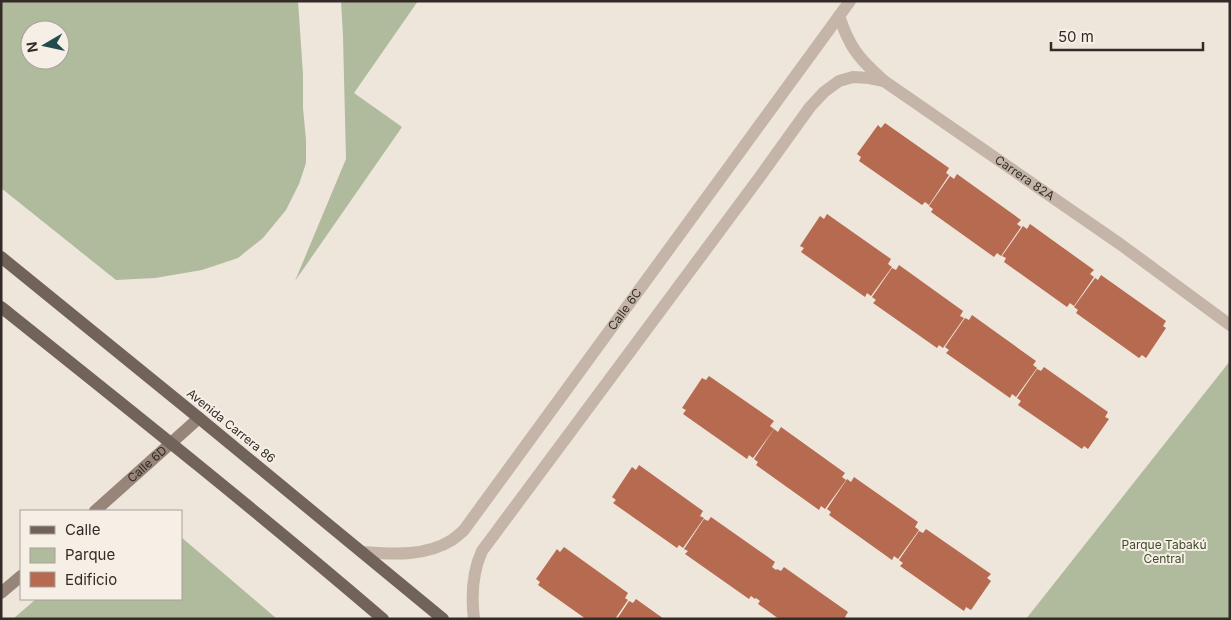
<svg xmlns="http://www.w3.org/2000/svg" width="1231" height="620" font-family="Inter,sans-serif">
  <rect width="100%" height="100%" fill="#eee5db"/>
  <g fill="#b0bb9d" fill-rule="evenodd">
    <path d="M1,1h297l5,74v33l3,32v23l-7,21 -13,26 -23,28 -25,20 -36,12 -47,8 -39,2 -115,-92zM30,30h30v30h-30z"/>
    <path d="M341,1h77l-64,92 48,34 -107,154 51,-122 -3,-123z"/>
    <path d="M1230,361v258h-204z"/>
    <path d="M181,537l96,82h-264l23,-20h145z"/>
  </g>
  <g fill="#b66a50">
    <path d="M885,123l64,45 -3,5 3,2 -20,30 -4,-3 -3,3 -63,-44 2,-4 -4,-3 21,-29 3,3z"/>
    <path d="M957,174l64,46 -4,4 4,3 -20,29 -4,-3 -3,4 -63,-45 2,-3 -4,-3 21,-30 4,3z"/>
    <path d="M827,214l64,45 -3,5 4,3 -21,29 -4,-3 -2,4 -64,-45 3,-4 -4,-2 20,-30 4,3z"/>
    <path d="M1030,224l64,46 -4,4 4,3 -20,29 -4,-3 -3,4 -63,-45 2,-4 -4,-2 21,-30 4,3z"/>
    <path d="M899,265l64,46 -3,5 4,2 -21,30 -4,-3 -2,3 -64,-45 3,-3 -4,-3 20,-29 4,2z"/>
    <path d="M1101,275l65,46 -3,5 3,2 -20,30 -4,-3 -3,3 -63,-45 2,-3 -4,-3 21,-29 3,2z"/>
    <path d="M972,315l64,46 -3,4 4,3 -21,29 -4,-3 -2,4 -64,-45 3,-3 -4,-3 20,-29 4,2z"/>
    <path d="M1044,367l64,45 -3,5 4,2 -21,30 -4,-3 -2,3 -64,-44 3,-4 -4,-3 20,-29 4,2z"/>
    <path d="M709,376l65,45 -4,5 4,3 -21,29 -4,-3 -2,4 -64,-45 3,-4 -4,-2 20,-30 4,2z"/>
    <path d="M781,427l64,46 -3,4 4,3 -21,29 -4,-3 -2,4 -63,-45 2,-3 -4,-3 20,-30 4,3z"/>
    <path d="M639,465l64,46 -3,5 4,2 -21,30 -4,-3 -2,3 -64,-45 3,-3 -4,-3 20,-30 4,3z"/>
    <path d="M854,477l64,45 -3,5 4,3 -21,29 -4,-3 -2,4 -63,-45 2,-3 -4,-3 20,-30 4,3z"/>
    <path d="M711,517l64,45 -3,5 4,3 1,-1 4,2 3,-4 64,45 -3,5 3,2h-69l-21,-15 2,-3 -4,-3 -1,1 -4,-3 -2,3 -64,-45 3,-3 -4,-2 20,-30 4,2z"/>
    <path d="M926,529l65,45 -4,4 4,3 -20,29 -5,-3 -2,4 -64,-45 3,-3 -4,-3 20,-29 4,2z"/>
    <path d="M564,547l64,46 -3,5 3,2 -13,19h-29l-48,-34 2,-3 -4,-3 21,-30 3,3z"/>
    <path d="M636,599l28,20h-47l12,-18 4,2z"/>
  </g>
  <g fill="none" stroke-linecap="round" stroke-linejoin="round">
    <g stroke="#c4b5a8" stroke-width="12">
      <path id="s1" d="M839,16c3,7 5,15 9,22 8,18 22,30 36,43l236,163 110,81"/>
      <path id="s2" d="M362,552c30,2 63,5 90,-12 4,-3 8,-6 12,-10l386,-529"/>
      <path d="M474,619c-3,-24 -2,-46 8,-68l277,-373 51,-71 14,-15 15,-11 14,-4 16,1 15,3"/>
    </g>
    <g stroke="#97857a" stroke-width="12">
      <path id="s3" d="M95,511l104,-93"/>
      <path d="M1,593l20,-17"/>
    </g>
    <g stroke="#72635a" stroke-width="12">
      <path d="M1,257l198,161 244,201"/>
      <path d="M1,307c129,103 257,205 382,312"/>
    </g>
  </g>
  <g text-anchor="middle" stroke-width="4" stroke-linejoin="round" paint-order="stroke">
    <g font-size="12" fill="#322b27" stroke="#f6efe6">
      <text dy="4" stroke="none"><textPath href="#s1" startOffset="251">Carrera 82A</textPath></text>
      <text dy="4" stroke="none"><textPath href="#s2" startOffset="381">Calle 6C</textPath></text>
      <text transform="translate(231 426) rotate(39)" y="4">Avenida Carrera 86</text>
      <text dy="4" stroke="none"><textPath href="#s3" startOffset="70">Calle 6D</textPath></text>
    </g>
    <g font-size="12" fill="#414d2e" stroke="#f6efe6">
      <text x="1164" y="549">Parque Tabakú<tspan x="1164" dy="14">Central</tspan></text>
    </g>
  </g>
  <rect width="1231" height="620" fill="none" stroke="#322b27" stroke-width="5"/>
  <rect x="20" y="510" width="162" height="90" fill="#f6efe6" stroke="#a8a19a"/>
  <rect x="30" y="526" width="25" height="8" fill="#72635a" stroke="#a8a19a"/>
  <text x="65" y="535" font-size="15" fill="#322b27">Calle</text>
  <rect x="30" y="548" width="25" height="15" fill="#b0bb9d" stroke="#a8a19a"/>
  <text x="65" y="560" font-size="15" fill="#322b27">Parque</text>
  <rect x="30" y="572" width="25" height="15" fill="#b66a50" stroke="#a8a19a"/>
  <text x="65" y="585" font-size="15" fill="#322b27">Edificio</text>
  <g transform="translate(45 45) rotate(261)"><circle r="24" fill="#f6efe6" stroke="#a8a19a"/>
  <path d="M0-4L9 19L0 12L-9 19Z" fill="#224b4e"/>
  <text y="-8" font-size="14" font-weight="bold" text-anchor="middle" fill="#322b27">N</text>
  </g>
  <path d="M1051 42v8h152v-8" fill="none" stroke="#322b27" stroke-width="2.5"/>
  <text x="1058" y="42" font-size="15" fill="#322b27" stroke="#f6efe6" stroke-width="4" paint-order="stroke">50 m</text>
</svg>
